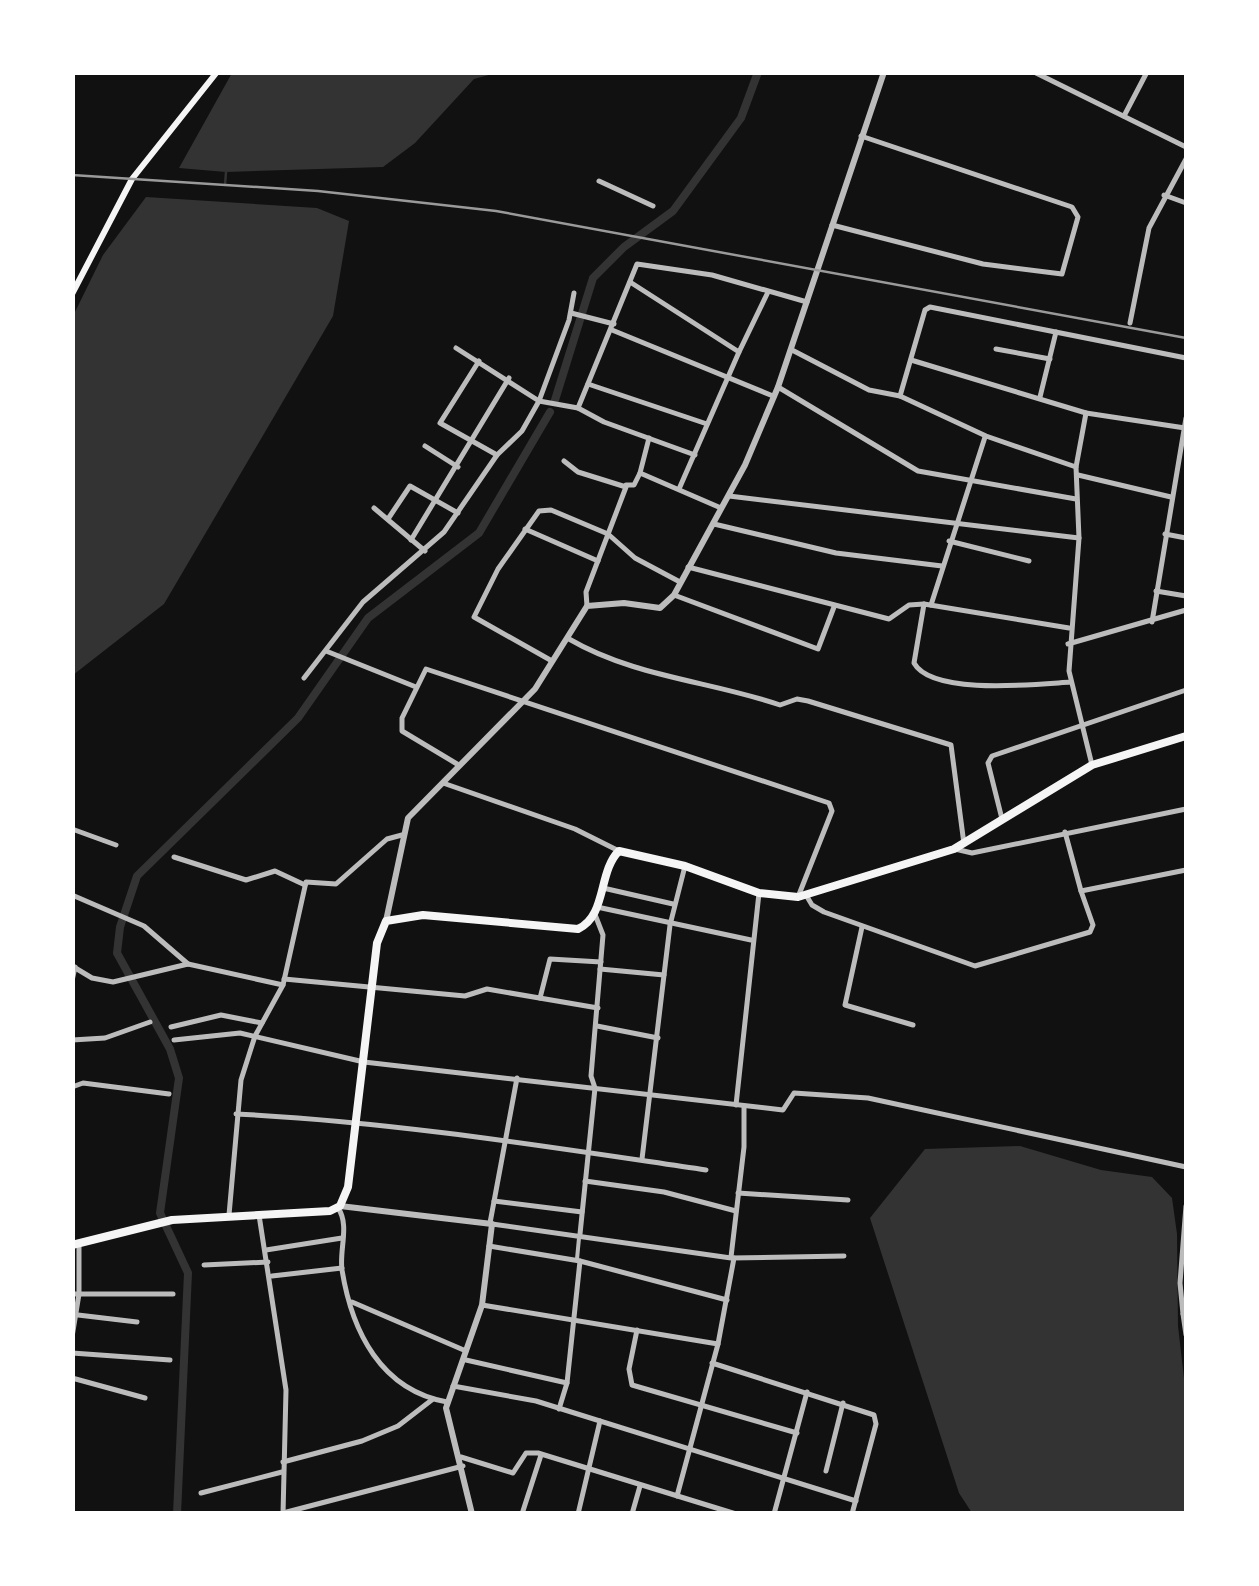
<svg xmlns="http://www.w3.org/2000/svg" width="1259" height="1586" font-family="'PT Sans',sans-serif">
  <rect width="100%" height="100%" fill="#111"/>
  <g fill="#333">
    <path d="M232,73v-1l264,1 -22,6 -59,64 -32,24 -157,5 -47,-4z"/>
    <path d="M146,197l171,11 32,13 -16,95 -169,288 -91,71v-359l30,-61z"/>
    <path d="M1020,1146l81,24 51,7 20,21 5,36 1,92 8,70v117h-214l-13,-20 -89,-275 55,-69z"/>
  </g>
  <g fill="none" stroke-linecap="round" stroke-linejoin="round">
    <path stroke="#333" stroke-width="2.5" d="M225,185l1,-13"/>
    <g stroke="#333" stroke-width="8">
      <path d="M555,400l38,-122 31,-31 49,-36 68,-93 17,-46"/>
      <path d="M177,1514l11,-241 -28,-60 19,-135 -9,-29 -53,-96 3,-26 17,-51 161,-158 70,-100 111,-85 71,-121"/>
    </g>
    <path stroke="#bcbcbc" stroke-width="4" d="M577,1259l2,-21"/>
    <g stroke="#bcbcbc" stroke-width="5">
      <path d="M1034,72l152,75"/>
      <path d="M1124,116l23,-44"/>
      <path d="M599,181l54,25"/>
      <path d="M1164,195l22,8"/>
      <path d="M832,225l151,39 79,10 16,-57 -6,-10 -211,-71"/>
      <path d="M630,282l109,70 -60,137"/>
      <path d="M571,313l43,11"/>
      <path d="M1130,323l19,-95 37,-69"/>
      <path d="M612,330l161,66"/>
      <path d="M456,348l83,53 39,7"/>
      <path d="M996,349l54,10"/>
      <path d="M792,350l77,40 31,6 86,40 90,31 3,71 -10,133 23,94"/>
      <path d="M739,352l29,-60"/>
      <path d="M911,360l175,53 99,15"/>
      <path d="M479,361l-39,62 57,32"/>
      <path d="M588,384l119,40"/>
      <path d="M778,387l140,84 158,28"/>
      <path d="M900,396l25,-86 5,-3 256,51"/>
      <path d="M1040,397l16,-65"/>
      <path d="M649,438l-9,35 81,35"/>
      <path d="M425,446l33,21"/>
      <path d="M695,455l-91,-33 -26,-14 59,-144 75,11 95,27"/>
      <path d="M564,461l14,11 48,15 -40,105 1,14"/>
      <path d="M1076,467l10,-54"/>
      <path d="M1078,475l93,22"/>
      <path d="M626,485h8l6,-12"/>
      <path d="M729,496l350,42"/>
      <path d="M374,508l51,43"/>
      <path d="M388,519l22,-33 48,27"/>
      <path d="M714,524l122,29 106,13"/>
      <path d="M525,529l73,32"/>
      <path d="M1165,534l21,4"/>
      <path d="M411,540l98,-162"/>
      <path d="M949,541l80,20"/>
      <path d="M688,567l201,52 20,-14 15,-1 145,24"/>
      <path d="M1156,591l30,5"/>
      <path d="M674,595l144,54 16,-42"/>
      <path d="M924,604l-10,59c18,33 124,21 157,19"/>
      <path d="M931,605l54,-168"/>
      <path d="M1152,622l34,-204"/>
      <path d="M569,639c65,38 141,42 211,66l17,-6 11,2 143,44 13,99"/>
      <path d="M1068,644l118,-34"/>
      <path d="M326,651l90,36"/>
      <path d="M552,661l-78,-44 24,-48 41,-58 12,-1 57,24 27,24 45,24"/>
      <path d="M304,678l59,-76 81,-70 53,-77 25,-24 17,-30 30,-81 5,-27"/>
      <path d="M457,764l-55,-33v-13l24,-49 403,134 3,8 -34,86"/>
      <path d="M443,783l132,46 44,22"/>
      <path d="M1002,819l-14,-56 4,-7 194,-66"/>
      <path d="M72,829l44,16"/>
      <path d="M1065,832l16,59 105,-21"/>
      <path d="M955,849l17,4 214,-44"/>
      <path d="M174,857l72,23 29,-9 30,14"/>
      <path d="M603,888l70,16"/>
      <path d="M72,895l72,31 44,38"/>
      <path d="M806,895l6,10 12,7 151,54 115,-34 3,-7 -12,-34"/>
      <path d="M597,907l154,33"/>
      <path d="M862,927l-17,78 68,20"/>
      <path d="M72,966l20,12 21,4 75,-18 95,21"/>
      <path d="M600,969l64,6"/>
      <path d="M284,979l181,17 22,-7 111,19"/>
      <path d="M72,981l3,-14"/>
      <path d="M540,998l10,-39 51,3"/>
      <path d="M597,1026l61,12"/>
      <path d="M171,1027l50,-12 41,8"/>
      <path d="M72,1040l33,-2 45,-16"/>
      <path d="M174,1040l66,-7 124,29 419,48 11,-17 74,5 318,69"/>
      <path d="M72,1087l11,-4 86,11"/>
      <path d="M736,1105l23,-212"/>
      <path d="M236,1114c159,8 313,33 470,56"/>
      <path d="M642,1159l28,-234 15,-59"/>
      <path d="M585,1181l79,11 72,19"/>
      <path d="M738,1193l110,7"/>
      <path d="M494,1201l88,11"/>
      <path d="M338,1208c12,17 1,42 4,62 10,62 39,120 105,132"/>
      <path d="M229,1215l12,-135 14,-44 28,-51 23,-103 30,2 51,-45 15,-4"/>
      <path d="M259,1215l27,175 -3,124"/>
      <path d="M490,1223l27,-145"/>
      <path d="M492,1224l239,34 113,-2"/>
      <path d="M580,1234l15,-146 -4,-12 12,-141 -9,-23"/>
      <path d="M489,1246l91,15 147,39"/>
      <path d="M266,1250l76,-12"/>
      <path d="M731,1257l13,-110v-41"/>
      <path d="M204,1265l64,-3"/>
      <path d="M272,1276l70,-8"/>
      <path d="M72,1294h101"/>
      <path d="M352,1302l114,49"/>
      <path d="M482,1305l236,39"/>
      <path d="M1183,1314l-3,-31 6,-77"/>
      <path d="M78,1315l59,7"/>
      <path d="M1186,1315l-3,-1 3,21"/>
      <path d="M637,1330l-8,39 3,16 165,48"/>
      <path d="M72,1337l7,-43v-51"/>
      <path d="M72,1353l98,7"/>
      <path d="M466,1360l101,23"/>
      <path d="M712,1363l162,52 2,9 -24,90"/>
      <path d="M72,1378l73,20"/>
      <path d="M453,1386l83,15 320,100"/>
      <path d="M559,1409l8,-26 13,-122"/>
      <path d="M461,1457l52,16 13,-20h12l198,61"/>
      <path d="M283,1462l79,-21 36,-15 35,-27"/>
      <path d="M826,1471l17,-68"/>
      <path d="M201,1493l81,-21"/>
      <path d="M677,1496l41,-152 16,-86"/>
      <path d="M283,1513l180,-47"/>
      <path d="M522,1514l19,-59"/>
      <path d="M578,1514l22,-93"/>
      <path d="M632,1514l8,-28"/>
      <path d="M774,1514l33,-122"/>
    </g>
    <g stroke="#bcbcbc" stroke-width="6">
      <path d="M386,921l22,-103 127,-129 52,-83 37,-3 36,5 14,-13 71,-130 33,-78 106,-315"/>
      <path d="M340,1206l152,18 -10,81 -36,103 26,106"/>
    </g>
    <path stroke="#f5f5f5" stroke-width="6" d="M72,294l60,-115 85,-107"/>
    <path stroke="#f5f5f5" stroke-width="8" d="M72,1245l100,-25 158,-9 10,-5 8,-19 29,-244 9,-22 37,-6 155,14c29,-13 20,-58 41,-78l66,15 74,27 39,4 156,-48 138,-84 94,-29"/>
    <path stroke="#9a9a9a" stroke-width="2.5" d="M72,175l246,16 178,20 690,127"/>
  </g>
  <rect width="1259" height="1586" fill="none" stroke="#ffffff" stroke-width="150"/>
</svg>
